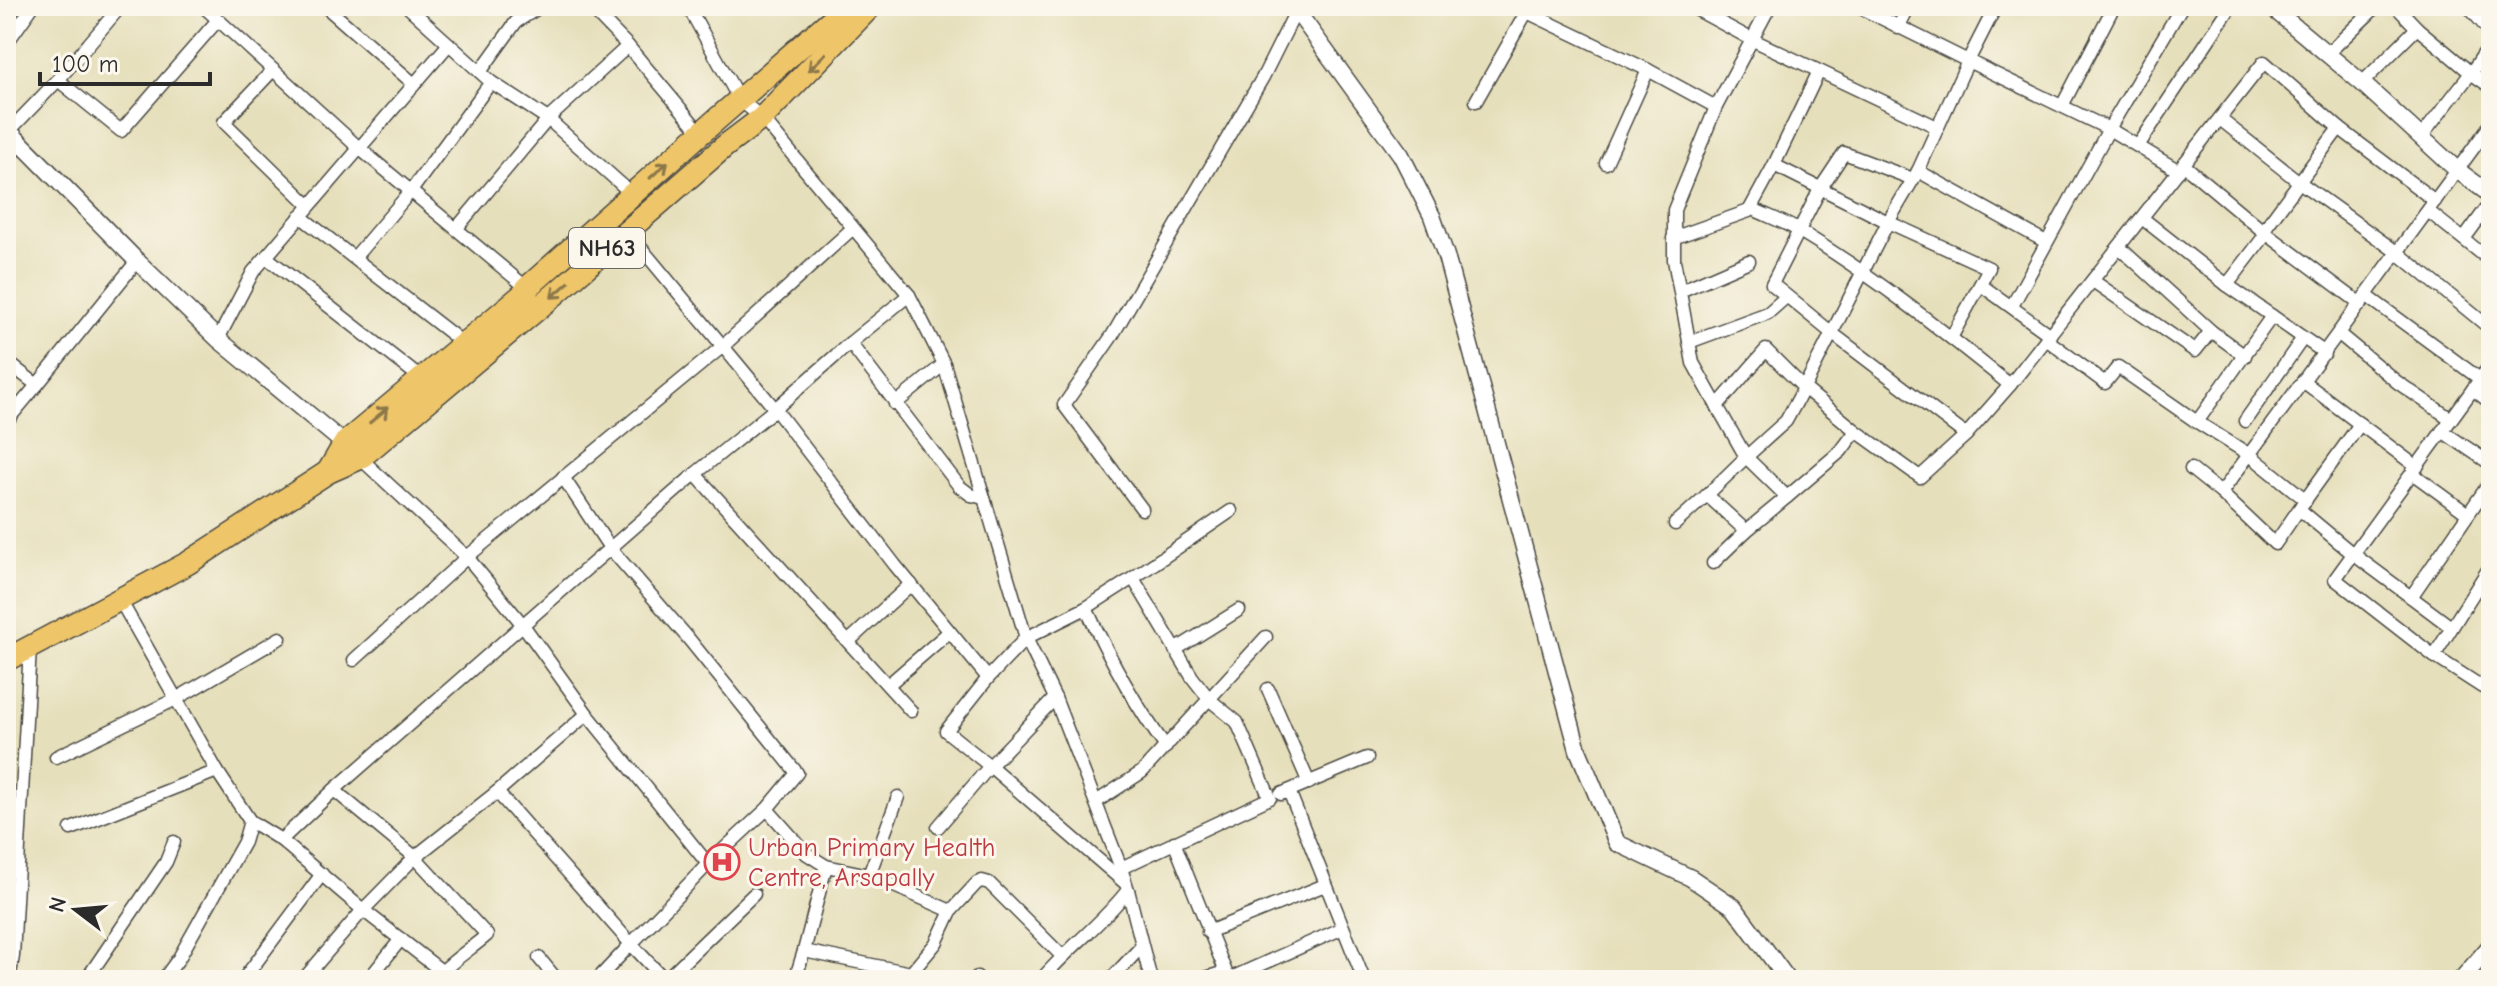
<svg xmlns="http://www.w3.org/2000/svg" width="2497" height="986" font-family="'Comic Neue',sans-serif">
  <rect width="100%" height="100%" fill="#fbf7ec"/>
  <filter id="ink" filterUnits="userSpaceOnUse"><feTurbulence type="fractalNoise" baseFrequency=".0125" numOctaves="2"/><feDisplacementMap in="SourceGraphic" scale="16" xChannelSelector="R" yChannelSelector="G"/><feConvolveMatrix kernelMatrix="1 2 1 2 8 2 1 2 1" color-interpolation-filters="sRGB"/></filter>
  <filter id="wash" filterUnits="userSpaceOnUse"><feTurbulence type="fractalNoise" baseFrequency=".006" numOctaves="4" result="noise"/><feDisplacementMap in="SourceGraphic" scale="32" xChannelSelector="R" yChannelSelector="G"/><feGaussianBlur stdDeviation="1.8" result="paint"/><feColorMatrix in="noise" values="0 0 0 0 0 0 0 0 0 0 0 0 0 0 0 0 0 1.4 0 .05"/><feComposite in="paint" operator="in"/></filter>
  <g filter="url(#wash)">
    <rect width="100%" height="100%" fill="#e6dfbb"/>
  </g>
  <g filter="url(#ink)">
    <g fill="none" stroke-linecap="round" stroke-linejoin="round">
      <defs>
        <g id="minor">
          <path d="M203,6l156,142 168,140"/>
          <path d="M325,6l89,78"/>
          <path d="M407,6l84,76 57,37 84,75"/>
          <path d="M589,6l39,40 73,87"/>
          <path d="M688,6l51,93 23,19 147,177 35,69 82,274 29,60 66,170 7,22c-26,34 -60,58 -87,90"/>
          <path d="M1857,6l111,55 28,-55"/>
          <path d="M2468,6l23,27"/>
          <path d="M1527,12l121,58 68,37"/>
          <path d="M1898,28l11,-22"/>
          <path d="M2417,28l54,45 -50,64"/>
          <path d="M2491,43l-20,30 20,14"/>
          <path d="M6,44l27,-38"/>
          <path d="M2326,55l51,-49"/>
          <path d="M273,70l-49,52 85,83"/>
          <path d="M1819,71l118,56"/>
          <path d="M480,72l36,-50 25,-16"/>
          <path d="M58,80l63,51 96,-110"/>
          <path d="M2362,83l55,-55 -21,-22"/>
          <path d="M1476,101l54,-95"/>
          <path d="M2062,106l52,-100"/>
          <path d="M2220,119l78,62 100,72 93,76"/>
          <path d="M2339,128l96,73"/>
          <path d="M9,131l49,-51 63,-74"/>
          <path d="M2138,146l93,-140"/>
          <path d="M6,159l15,-16"/>
          <path d="M1606,163l42,-93"/>
          <path d="M1774,165l114,57 101,46 -38,70"/>
          <path d="M2184,165l79,66 98,73"/>
          <path d="M1918,171l128,71"/>
          <path d="M2179,171l-70,-42 73,-123"/>
          <path d="M1913,179l-69,-26 -24,36 -48,95 61,50 133,101"/>
          <path d="M1751,208c16,8 34,14 50,24 73,44 142,99 209,153"/>
          <path d="M2428,211l63,50"/>
          <path d="M300,216l163,127"/>
          <path d="M2142,218l85,67 45,31"/>
          <path d="M456,229l92,-110 80,-73"/>
          <path d="M627,231l148,178 120,156 93,113"/>
          <path d="M1673,238l76,-27 25,-46 45,-94 -68,-32 -61,-33"/>
          <path d="M2464,239l27,-37"/>
          <path d="M2119,247l92,84 34,25"/>
          <path d="M266,257l156,122"/>
          <path d="M354,258l57,-67 80,-109"/>
          <path d="M2093,281l102,70 16,-20"/>
          <path d="M1981,285l69,50"/>
          <path d="M2227,285l39,-51"/>
          <path d="M1680,291l69,-30"/>
          <path d="M2367,296l113,83"/>
          <path d="M2012,306l97,-177 -141,-68 -50,110 -30,51 -84,166 -38,-38 -49,56 29,51 -39,38 39,36 41,-34 -41,-40 40,-36 18,-33 52,43 64,46 46,-42 44,-50 254,-323 75,66 -76,103"/>
          <path d="M2339,334l58,48 54,37"/>
          <path d="M218,339l35,-67 196,-228"/>
          <path d="M2046,339l59,44 13,-16 79,55 53,33 56,45"/>
          <path d="M1689,342l79,-29 18,-16"/>
          <path d="M850,343l109,143 12,9 13,3"/>
          <path d="M6,361l31,24 -31,37"/>
          <path d="M2491,364l-18,25 18,14"/>
          <path d="M2304,382l113,85"/>
          <path d="M37,385l100,-124"/>
          <path d="M2473,389l-138,190 99,77 48,31 9,-13"/>
          <path d="M895,404l49,-40"/>
          <path d="M1717,406l-24,-43 -19,-103v-50l42,-103 54,-101"/>
          <path d="M2245,421l58,-83"/>
          <path d="M2197,422l75,-106 53,37"/>
          <path d="M2442,431l49,33"/>
          <path d="M360,458l107,99 56,68 64,89 121,150"/>
          <path d="M2191,469l30,24 54,51 24,-35 54,45 58,43 80,-116"/>
          <path d="M2412,473l56,41"/>
          <path d="M695,474l216,237"/>
          <path d="M2221,493l270,-369"/>
          <path d="M1787,497l54,-46 15,-20"/>
          <path d="M2301,506l59,-82"/>
          <path d="M1142,509l-78,-104 48,-69 151,-259 33,-66"/>
          <path d="M1675,524l32,-29"/>
          <path d="M1713,563l33,-32"/>
          <path d="M1133,578l98,-67"/>
          <path d="M2411,597l40,30"/>
          <path d="M120,600l97,171 33,50 -6,21 -65,116 -16,22"/>
          <path d="M1086,608c23,49 48,96 80,139"/>
          <path d="M849,641l62,-57"/>
          <path d="M1175,650l64,-40"/>
          <path d="M2434,656l57,-91"/>
          <path d="M354,660l113,-103 256,-211 130,-118"/>
          <path d="M888,685l61,-53"/>
          <path d="M1268,689l41,94"/>
          <path d="M1055,698l-65,68 134,116"/>
          <path d="M56,757l120,-58 104,-61"/>
          <path d="M334,790l81,67 72,78c-16,14 -40,29 -53,45"/>
          <path d="M1289,791l75,189"/>
          <path d="M497,792l134,152 77,-80 59,-55 30,-36 -109,-135 -78,-90 -47,-71"/>
          <path d="M1281,794l86,-36"/>
          <path d="M1096,802l46,-30 124,-135"/>
          <path d="M767,809l40,45 19,12 -22,85 107,22 -2,7"/>
          <path d="M250,821l31,19 82,70 -60,70"/>
          <path d="M938,827l52,-61 -44,-35 42,-53 38,-40 60,-30 47,-30 59,99 18,23 27,22 33,76 -149,70"/>
          <path d="M71,829l146,-58"/>
          <path d="M281,840l53,-50 361,-316 80,-65 75,-66 59,-48"/>
          <path d="M1174,842l55,138"/>
          <path d="M826,866l43,9 29,-78"/>
          <path d="M869,875l82,36"/>
          <path d="M1128,890l23,90"/>
          <path d="M1208,932l117,-47"/>
          <path d="M539,958l18,22"/>
          <path d="M911,973l25,-30 15,-32 26,-28 5,-2 7,2 73,73"/>
          <path d="M1229,979l114,-51"/>
          <path d="M9,980l4,-24 17,-308"/>
          <path d="M86,980l80,-118 8,-20"/>
          <path d="M243,980l79,-106"/>
          <path d="M368,980l33,-41"/>
          <path d="M453,980l-90,-70 52,-53 82,-65 90,-78"/>
          <path d="M597,980l34,-36 34,36 89,-86"/>
          <path d="M795,980l9,-29"/>
          <path d="M975,980l2,-3"/>
          <path d="M1110,980l32,-34"/>
          <path d="M1199,980l26,-8"/>
        </g>
        <g id="tertiary">
          <path d="M1293,6l108,149 31,61 14,40 132,494 39,93 74,35 43,29 54,73"/>
          <path d="M2270,6l92,77 95,87 34,25"/>
          <path d="M6,128l131,133 81,78 135,112"/>
          <path d="M2461,980l30,-35"/>
        </g>
        <g id="trunk">
          <path d="M328,472l17,-29 182,-152v-3l174,-155 146,-127"/>
          <path d="M6,660l182,-97 140,-91 32,-14 194,-163 171,-149 37,-28 109,-112"/>
        </g>
      </defs>
      <use href="#minor" stroke="#474641" stroke-width="15"/>
      <use href="#tertiary" stroke="#474641" stroke-width="19"/>
      <use href="#trunk" stroke="#474641" stroke-width="25"/>
      <use href="#minor" stroke="#fff" stroke-width="12"/>
      <use href="#tertiary" stroke="#fff" stroke-width="16"/>
      <use href="#trunk" stroke="#eec569" stroke-width="22"/>
    </g>
    <defs><path id="oneway-shaft" d="M-6 0H5M1.5-3L5.5 0L1.5 3" fill="none" stroke-width="1.6" stroke-linecap="round" stroke-linejoin="round" transform="scale(2)"/></defs>
    <g stroke="#8c784a">
      <use href="#oneway-shaft" transform="translate(817 62) rotate(135)"/>
      <use href="#oneway-shaft" transform="translate(659 170) rotate(-42)"/>
      <use href="#oneway-shaft" transform="translate(560 290) rotate(139)"/>
      <use href="#oneway-shaft" transform="translate(379 415) rotate(-40)"/>
    </g>
  </g>
  <defs>
    <symbol id="hospital-ring" viewBox="-11 -11 22 22"><circle r="9.5" fill="#fbf7ec" stroke="#e0444e" stroke-width="1.5"/><path d="M-5-5h3v3.5h4V-5h3V5h-3V1.5h-4V5h-3Z" fill="#e0444e"/></symbol>
  </defs>
  <g fill-rule="evenodd">
    <use href="#hospital-ring" x="702" y="842" width="40" height="40"/>
  </g>
  <g text-anchor="middle" stroke-width="6" stroke-linejoin="round" paint-order="stroke">
    <rect fill="#fbf7ec" stroke="#696865" stroke-width="2" x="569" y="228" width="76" height="40" rx="6"/>
    <g font-size="24" font-weight="bold" fill="#2b2b2b">
      <text x="607" y="256">NH63</text>
    </g>
    <g font-size="26" fill="#be3a42" stroke="#fbf7ec" text-anchor="start">
      <text x="748" y="856">Urban Primary Health<tspan x="748" dy="30">Centre, Arsapally</tspan></text>
    </g>
  </g>
  <rect width="2497" height="986" fill="none" stroke="#fbf7ec" stroke-width="32"/>
  <g transform="translate(76 910) rotate(286)" stroke="#fbf7ec" stroke-width="6" paint-order="stroke">
  <path d="M0-6L14 30L0 20L-14 30Z" fill="#2b2b2b"/>
  <text y="-12" font-size="22" font-weight="bold" text-anchor="middle" fill="#2b2b2b">N</text>
  </g>
  <path d="M40 72v12h170v-12" fill="none" stroke="#2b2b2b" stroke-width="4"/>
  <text x="52" y="72" font-size="24" fill="#2b2b2b" stroke="#fbf7ec" stroke-width="6" paint-order="stroke">100 m</text>
</svg>
